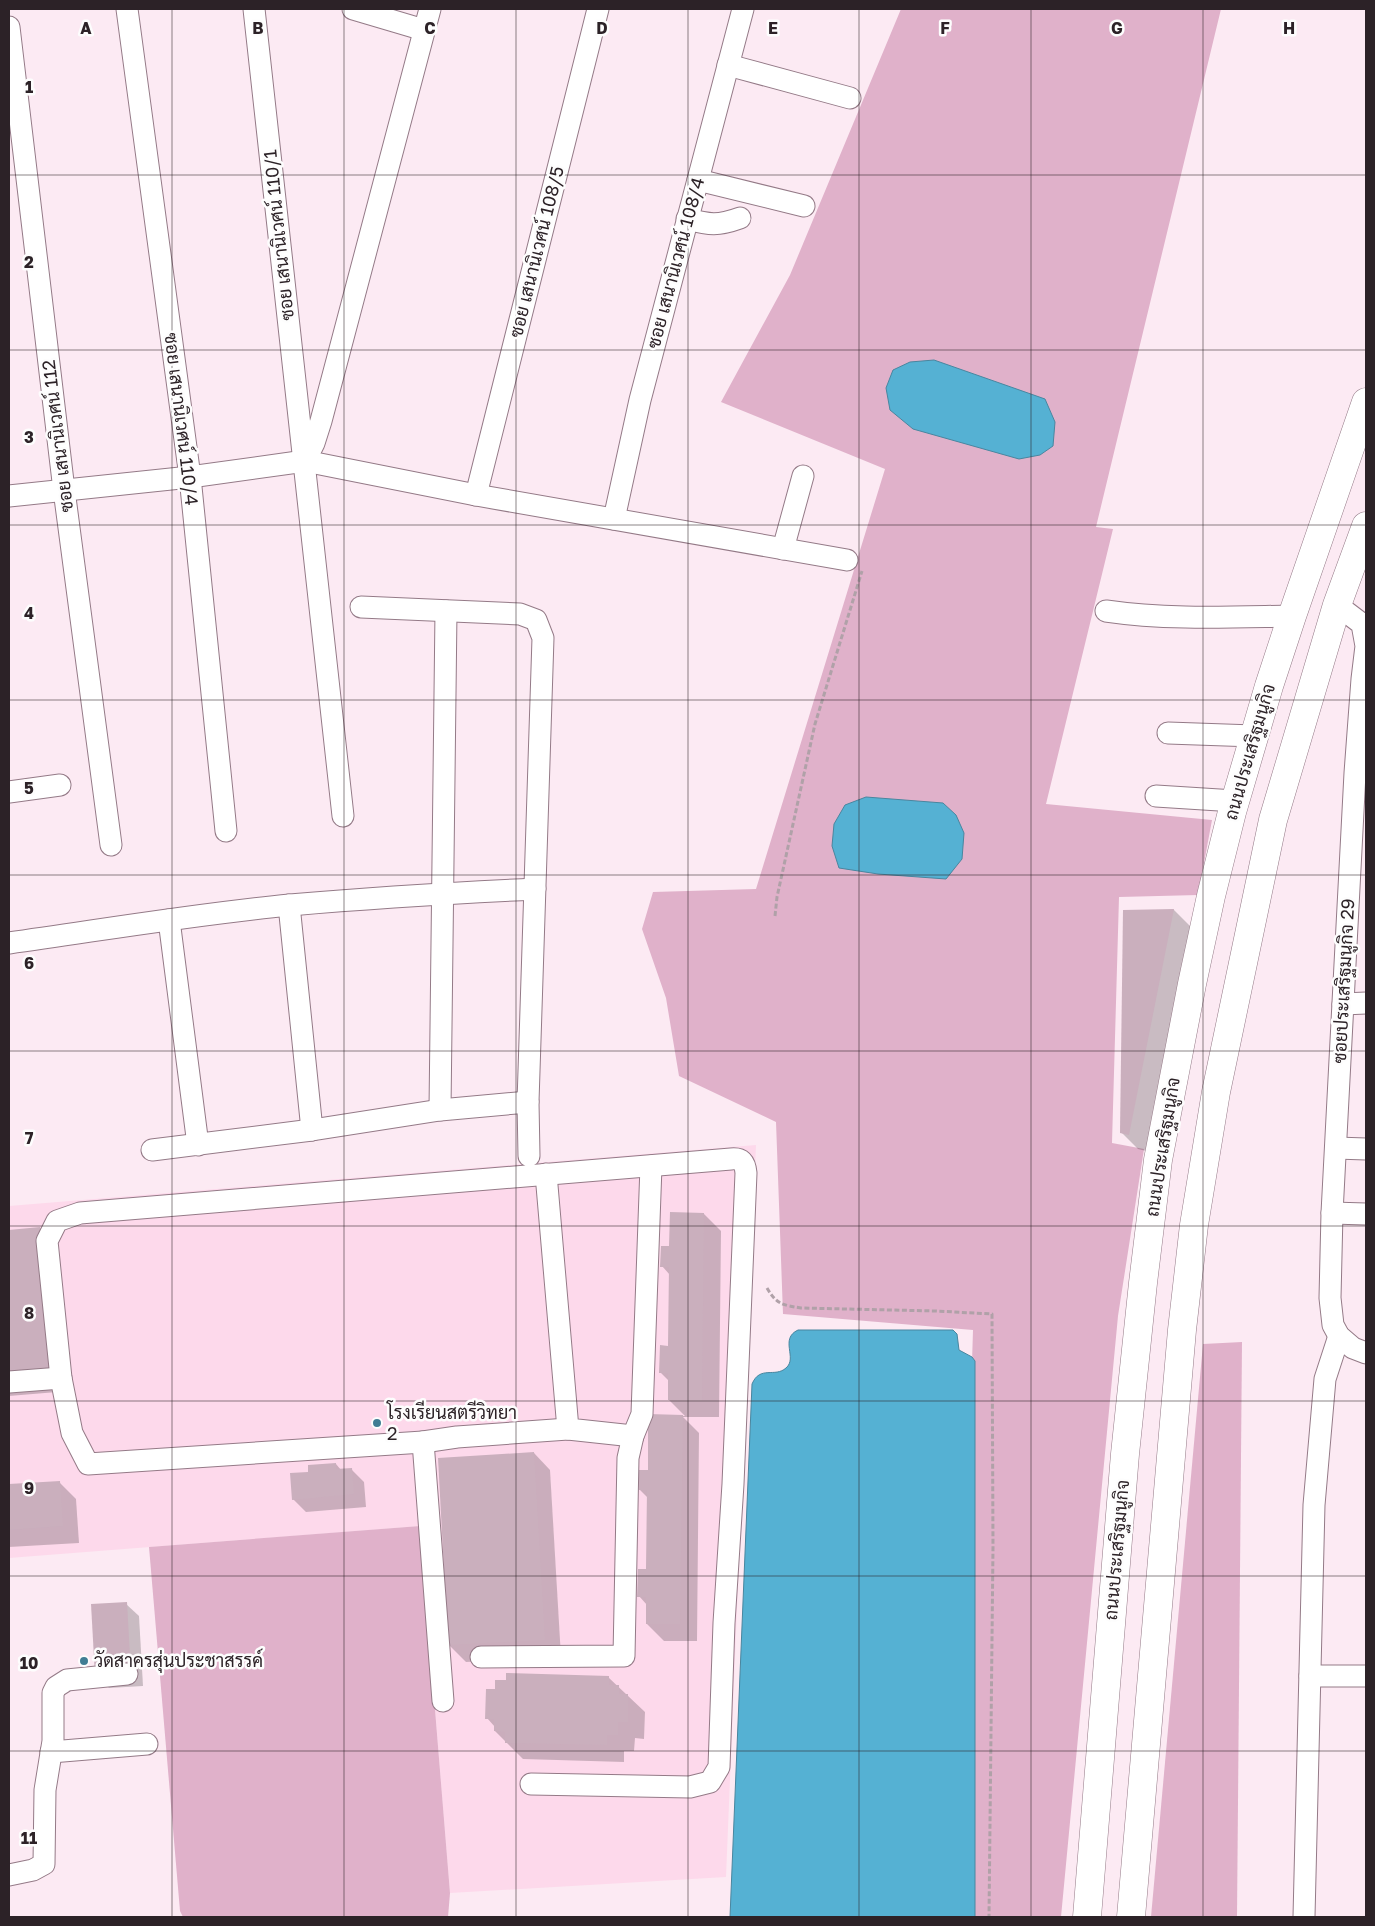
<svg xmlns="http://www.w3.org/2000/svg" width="1375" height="1926" font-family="'Golos Text',Sarabun,sans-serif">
  <rect width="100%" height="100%" fill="#fceaf3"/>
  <path fill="#fdd9eb" d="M756,1145l-30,732 -276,16 -30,-367 -411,32v-352z"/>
  <g fill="#e0b1ca">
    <path d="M901,9h320l-125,518 17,2 -67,275 166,16 -14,75 -79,2 -7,246 32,6 -26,167 -57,601h-106l18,-587 -190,-16 -7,-192 -97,-46 -13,-78 -24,-69 11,-37 103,-3 129,-420 -164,-67 69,-127z"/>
    <path d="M1242,1342l-5,575h-86l52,-573z"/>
    <path d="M420,1526l30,367 -2,24h-265l-3,-6 -31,-364z"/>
  </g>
  <g fill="#55b1d3" stroke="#49869f">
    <path d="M934,360l111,39 10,23 -2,24 -13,9 -21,4 -106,-30 -23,-19 -4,-22 7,-18 17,-8z"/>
    <path d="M866,797l77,6 13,12 8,18 -2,26 -16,20 -68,-5 -39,-6 -7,-22 2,-22 11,-19z"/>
    <path d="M798,1330h155l4,4 2,16 13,7 3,4v556h-245l22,-533c8,-19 23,-6 34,-16 12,-10 -7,-29 12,-38z"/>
  </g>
  <g fill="#0003">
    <path d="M1174,910l17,17 -45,224 -8,-2 -17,-17 3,-221z"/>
    <path d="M704,1214l17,17 -2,186h-36l16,16 -2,208h-33l-17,-17v-19l-8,-9 9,-26v-72l-8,-8 9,-18v-56h36l-16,-16v-19l-8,-8 8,-26 1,-72 -8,-9 9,-18z"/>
    <path d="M40,1228l17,17 12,146 -60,5v-165z"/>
    <path d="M534,1453l16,17 11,187 -95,5 -17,-17z"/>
    <path d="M336,1464l5,6h11l12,12 2,25 -60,5 -13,-13z"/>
    <path d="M59,1482l17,17 3,44 -70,4v-62z"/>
    <path d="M126,1604l13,12 4,70 -34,2 -13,-13z"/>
    <path d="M608,1677l37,35 -1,27 -9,-1 -1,13h-10v11l-101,-3 -28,-28v-4l-8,-9z"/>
  </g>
  <g fill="#caafbd">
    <path d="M1174,909l-45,226 -9,-2 3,-223z"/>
    <path d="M670,1212l34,1 -2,188 -34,-1v-27h-9l1,-28 8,1 1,-79h-9l1,-21h8z"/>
    <path d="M40,1227l12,148 -43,3v-148z"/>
    <path d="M648,1414l35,1 -3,209h-34v-27h-9l1,-28h8l1,-79h-8v-20h9z"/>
    <path d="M534,1452l11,188 -97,5 -10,-187z"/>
    <path d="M336,1463v6l16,-1 2,26 -62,6 -2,-27 18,-1v-7z"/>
    <path d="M60,1481l3,45 -54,4v-46z"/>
    <path d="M127,1602l4,72 -36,2 -4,-72z"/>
    <path d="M506,1673l103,3v9h10v9h9v28h-10v13h-11v10l-102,-2v-11l-11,-1v-12h-9l1,-30h9v-9h11z"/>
  </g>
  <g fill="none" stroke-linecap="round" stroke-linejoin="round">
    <defs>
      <g id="minor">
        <path d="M127,9l63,468 36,354"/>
        <path d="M254,9l89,807"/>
        <path d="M353,9l71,21"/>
        <path d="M9,27l55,463 47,355"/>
        <path d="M728,65l122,33"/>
        <path d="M698,180l106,26"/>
        <path d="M687,219c23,6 31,7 53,-1"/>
        <path d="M305,461l9,-18 7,-22 109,-412"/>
        <path d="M476,495l122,-486"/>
        <path d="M9,496l181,-19 115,-16 171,34 371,65"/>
        <path d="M614,519l26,-119 103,-391"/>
        <path d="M783,549l20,-73"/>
        <path d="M1337,605l25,19 4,22 -4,33 -7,94 -23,440 -2,85 3,27 6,11 14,12 13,5"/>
        <path d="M361,607l159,7 16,6 7,18 -15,464 1,54"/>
        <path d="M1106,611c61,9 124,6 186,5"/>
        <path d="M1168,733l86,3"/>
        <path d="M9,792l51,-7"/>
        <path d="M1156,796l79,5"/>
        <path d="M289,905l23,225"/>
        <path d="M169,920l29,225"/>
        <path d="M9,943c93,-13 187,-29 281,-38 81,-7 163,-12 245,-16"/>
        <path d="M1343,1004l23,-1"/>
        <path d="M440,1110l6,-499"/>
        <path d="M1336,1148l30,1"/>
        <path d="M152,1150l160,-20 128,-20 88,-8"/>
        <path d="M546,1174l22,255 65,7"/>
        <path d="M1332,1213l34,1"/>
        <path d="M9,1382l52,-4"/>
        <path d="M423,1442l34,-5 111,-8"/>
        <path d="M481,1657l143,-1 4,-198 5,-22 9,-22 9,-248"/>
        <path d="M1310,1676h56"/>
        <path d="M443,1701l-20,-259 -335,22 -16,-31 -11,-55 -14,-137 10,-20 23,-8 651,-54c11,-1 14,4 15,14l-13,311 -9,139 -5,144 -9,15 -20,5 -159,-3"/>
        <path d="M51,1752l96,-8"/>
        <path d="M9,1875l24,-5 11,-6 1,-74 8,-49v-48l3,-6 11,-7 60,-6"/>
        <path d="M1304,1917l10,-412 11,-126 14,-43"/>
      </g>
      <g id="major">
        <path d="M1087,1917l38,-463 18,-171 15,-123 34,-176 19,-88 21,-84 37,-126 23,-70 74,-214"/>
        <path d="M1131,1917l51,-587 12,-105 22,-133 57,-272 64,-215 29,-79"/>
      </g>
    </defs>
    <use href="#minor" stroke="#947a87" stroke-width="23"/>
    <use href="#major" stroke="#947a87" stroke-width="29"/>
    <g stroke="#b0a1a8" stroke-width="3" stroke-dasharray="5 2.5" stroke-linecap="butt">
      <path d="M775,916l2,-19 38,-173 47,-153"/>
      <path d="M767,1288c10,17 16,17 34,20l135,3 56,3 1,233 -4,370"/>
    </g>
    <use href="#minor" stroke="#fff" stroke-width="21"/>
    <use href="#major" stroke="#fff" stroke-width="28"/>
  </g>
  <path fill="none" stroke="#2c2227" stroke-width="1" stroke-opacity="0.55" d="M172,9v1908M344,9v1908M516,9v1908M688,9v1908M859,9v1908M1031,9v1908M1203,9v1908M9,175h1357M9,350h1357M9,525h1357M9,700h1357M9,875h1357M9,1051h1357M9,1226h1357M9,1401h1357M9,1576h1357M9,1751h1357"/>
  <g fill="#407d94" stroke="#fdfdfd" stroke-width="2">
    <circle cx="377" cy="1423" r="5"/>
    <circle cx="84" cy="1661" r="5"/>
  </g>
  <g text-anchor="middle" stroke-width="5" stroke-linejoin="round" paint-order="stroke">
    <g font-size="18" fill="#2c2227" stroke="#fdfdfd">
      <text transform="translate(279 235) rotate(-96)" y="6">ซอย เสนานิเวศน์ 110/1</text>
      <text transform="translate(537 252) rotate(-76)" y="6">ซอย เสนานิเวศน์ 108/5</text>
      <text transform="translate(676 263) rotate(-75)" y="6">ซอย เสนานิเวศน์ 108/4</text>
      <text transform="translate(181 419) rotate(83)" y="6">ซอย เสนานิเวศน์ 110/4</text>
      <text transform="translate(58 436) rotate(-97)" y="6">ซอย เสนานิเวศน์ 112</text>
      <text transform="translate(1250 752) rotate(-74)" y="6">ถนนประเสริฐมนูกิจ</text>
      <text transform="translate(1344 981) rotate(-87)" y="6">ซอยประเสริฐมนูกิจ 29</text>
      <text transform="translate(1163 1147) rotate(-81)" y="6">ถนนประเสริฐมนูกิจ</text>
      <text transform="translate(1117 1550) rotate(-85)" y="6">ถนนประเสริฐมนูกิจ</text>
    </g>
    <g font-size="18" fill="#2c2227" stroke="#fdfdfd" text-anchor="start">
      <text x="387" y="1419">โรงเรียนสตรีวิทยา<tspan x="387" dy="21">2</tspan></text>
      <text x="94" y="1667">วัดสาครสุ่นประชาสรรค์</text>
    </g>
  </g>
  <g font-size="16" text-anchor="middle" font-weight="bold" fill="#2c2227" stroke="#fdfdfd" stroke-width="5" stroke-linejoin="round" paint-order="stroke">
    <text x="86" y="34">A</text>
    <text x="258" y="34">B</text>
    <text x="430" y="34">C</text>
    <text x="602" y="34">D</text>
    <text x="773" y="34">E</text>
    <text x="945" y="34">F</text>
    <text x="1117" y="34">G</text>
    <text x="1289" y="34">H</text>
    <text x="29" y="93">1</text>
    <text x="29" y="268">2</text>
    <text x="29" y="443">3</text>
    <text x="29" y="619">4</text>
    <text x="29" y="794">5</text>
    <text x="29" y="969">6</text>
    <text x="29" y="1144">7</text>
    <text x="29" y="1319">8</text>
    <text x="29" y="1494">9</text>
    <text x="29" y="1669">10</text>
    <text x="29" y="1844">11</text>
  </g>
  <rect width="1375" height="1926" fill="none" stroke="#2c2227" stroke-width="20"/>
</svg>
